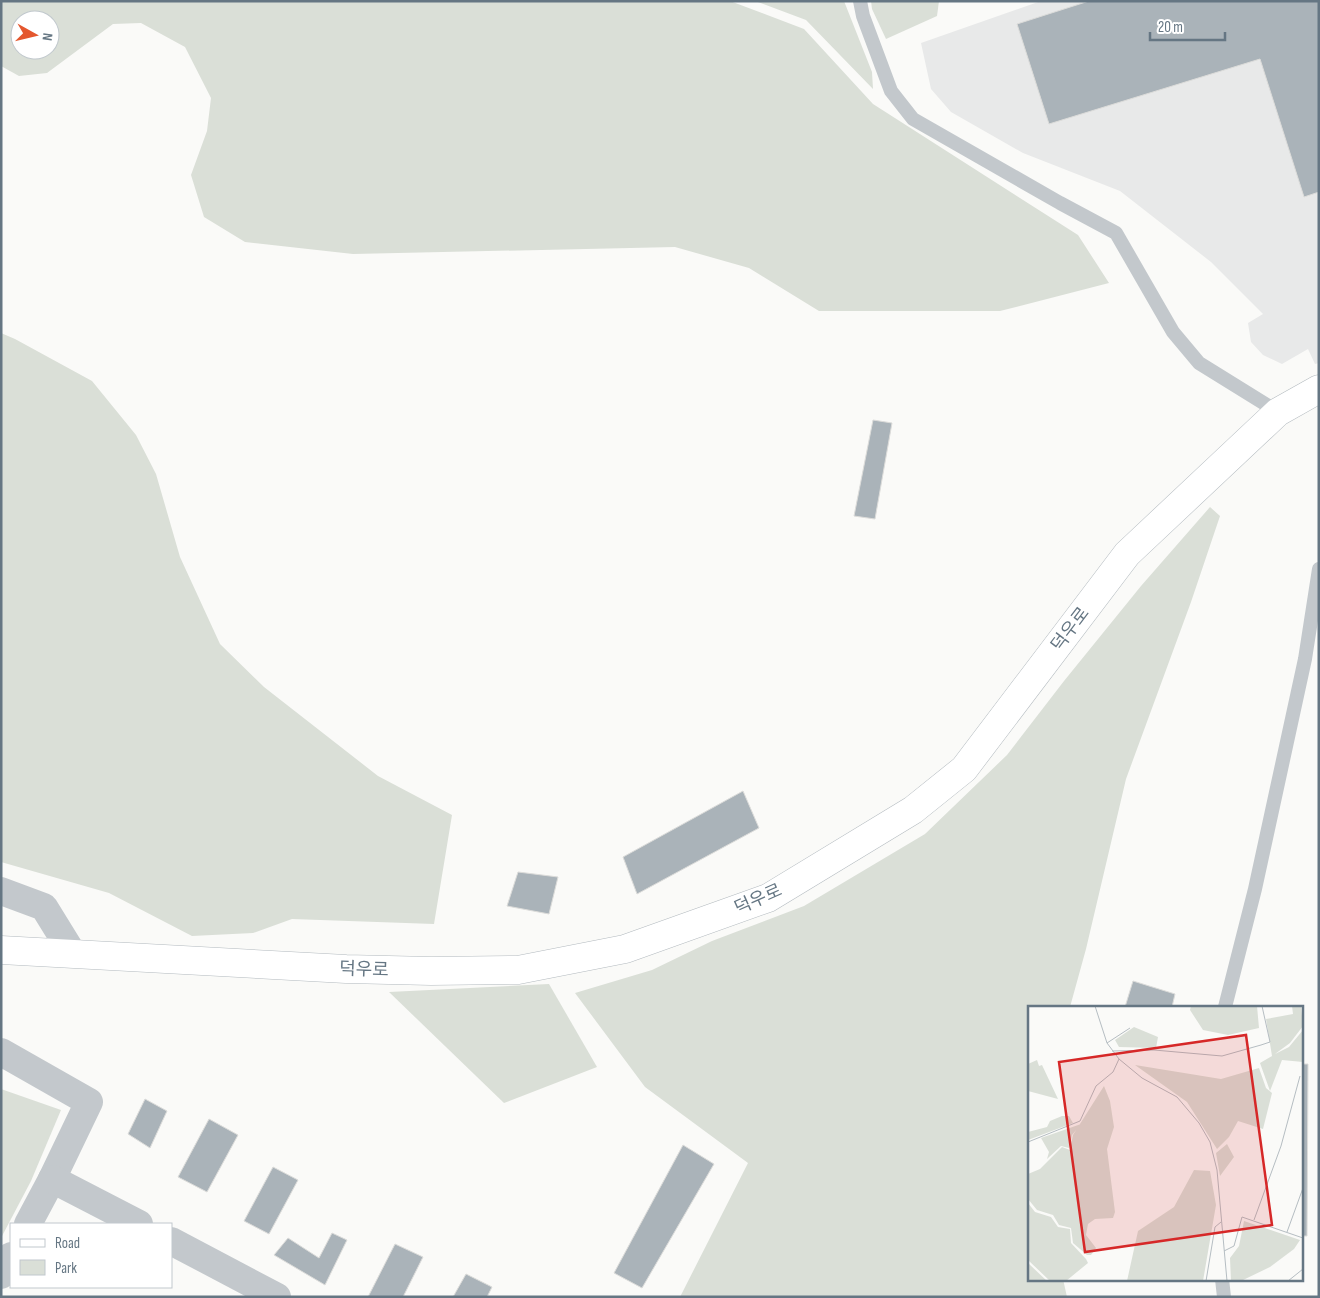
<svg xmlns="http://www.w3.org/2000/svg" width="1320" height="1298" font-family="'Sofia Sans Condensed','Noto Sans KR',sans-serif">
  <rect width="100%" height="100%" fill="#fafaf8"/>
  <path fill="#e8e9e9" d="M1041,1h278v362l-4,1 -7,-15 -26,15 -19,-9 -12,-13 -3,-19 15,-9 -52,-52 -91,-71 -97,-38 -72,-41 -20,-23 -10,-46z"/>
  <g fill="#dadfd7" fill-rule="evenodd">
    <path d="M1,1h729l74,28 69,75 205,131 31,48 -109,28h-181l-70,-43 -74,-21 -322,7 -108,-12 -41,-25 -13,-42 16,-44 4,-33 -26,-51 -44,-24 -28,1 -66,49 -28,3 -18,-10zM20,20h30v30h-30z"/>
    <path d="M755,1h89l28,71 1,17 -67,-69z"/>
    <path d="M871,1h68l-2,15 -51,23 -14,-30z"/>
    <path d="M1,333l14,6 77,42 44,54 20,39 24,83 40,87 44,43 114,89 74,39 -18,109 -142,-5 -39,14 -61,3 -83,-43 -108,-31z"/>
    <path d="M1210,507l10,9 -29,86 -65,177 -40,170 -16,58h-41v272h34l4,18h-387l68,-134 -103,-76 -70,-94 77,-23 60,-29 92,-35 121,-72 82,-79 57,-74 77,-95z"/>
    <path d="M549,984l48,83 -93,36 -115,-111z"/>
    <path d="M1,1089l60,21 -30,71 -30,57z"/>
  </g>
  <g fill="#aab3b9" stroke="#dcdcda">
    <path d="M1089,1h230v191l-15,5 -44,-138 -211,65 -32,-100z"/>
    <path d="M873,420l19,3 -17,96 -21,-3z"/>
    <path d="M743,791l16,37 -122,66 -14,-37z"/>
    <path d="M518,872l40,5 -9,37 -42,-8z"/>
    <path d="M1133,981l42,13 -3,13h-47z"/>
    <path d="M1301,1064h7l-1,172h-6z"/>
    <path d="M145,1099l22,12 -17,37 -22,-14z"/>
    <path d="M209,1119l29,16 -31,57 -29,-15z"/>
    <path d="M683,1145l31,19 -72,124 -28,-15z"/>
    <path d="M273,1167l25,13 -29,54 -25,-13z"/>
    <path d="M332,1233l15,7 -22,45 -51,-30 14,-17 31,20z"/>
    <path d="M395,1244l28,13 -20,40h-35z"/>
    <path d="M466,1274l26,13 -5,10h-34z"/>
  </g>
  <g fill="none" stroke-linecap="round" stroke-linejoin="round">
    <defs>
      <path id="secondary" d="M1,950l345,19 85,2 87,-1 107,-21 143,-51 145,-88 51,-41 163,-215 151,-142 41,-23"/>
    </defs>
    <use href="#secondary" stroke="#b3babf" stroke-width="29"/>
    <g stroke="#c3c8cc" stroke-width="14">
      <path d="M860,1l3,15 28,75 22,28 147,84 56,30 57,99 26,31 79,49"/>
      <path d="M1225,1007l30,-118 50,-230 14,-90"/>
      <path d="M1222,1279l2,18"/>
    </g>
    <g stroke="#c3c8cc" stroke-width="28">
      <path d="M1,891l43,16 29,47"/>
      <path d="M1,1052l88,50 -37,77 -24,45"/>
      <path d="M52,1179l87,45"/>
      <path d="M171,1241l106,56"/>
      <path d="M1,1275l10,-19"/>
    </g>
    <use href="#secondary" stroke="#fff" stroke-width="28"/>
  </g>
  <g text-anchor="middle" stroke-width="5" stroke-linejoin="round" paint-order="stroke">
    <g font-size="18" fill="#657683" stroke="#fff">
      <text transform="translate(1070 629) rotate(-53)" y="6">덕우로</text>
      <text transform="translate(758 899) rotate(-24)" y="6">덕우로</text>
      <text transform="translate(364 969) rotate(2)" y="6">덕우로</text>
    </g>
  </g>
  <g transform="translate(1028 1006)">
    <rect width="275" height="275" fill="#fafaf8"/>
    <path d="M163,0h66l2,22 -31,7 -25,-5 -13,-20zM264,0h9l2,20 -13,17 -15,11 14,-7 14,-17v32l-21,-2 -12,31 -10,-28 12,-7 -6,-37 27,-5zM106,21l24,10 -2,11 -37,-1 -4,-7zM9,54l2,6 3,-1 16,34 -30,-8v-27zM107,59l86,14 38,-11 7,20 6,5 -9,36 -25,-8 -9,16 -12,12 -30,-47zM76,80l6,15 4,26 -7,22 8,63 -2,6 -18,1 -7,5 -2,11 10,13 -5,7h-4l-14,-12 -2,-15 -12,-3 -6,-10 -16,-5 -9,-11v-25l12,-5 22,-22 8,3 3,-15zM34,110h7l4,7 -45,17v-8l19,-5 3,-6zM53,118l-9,11 -3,13 -8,-2 -14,13 2,-7 -8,-14zM199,138l7,13 -14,19 -4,-23zM166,164l16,1 6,34 -13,76h-76l11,-50 36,-24zM0,197l7,9 16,5 7,10 12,2 1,14 15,16 2,4 -22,18h-16l-22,-21zM216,215l56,19 -6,9 -24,18 -29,14h-10l-1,-23 9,-12zM0,257l19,18h-19z" fill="#dadfd7"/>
    <path fill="none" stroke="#b5bdc2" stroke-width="1" d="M67,0l12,37 12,16 23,19 35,19 22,26 11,19 7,28 10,111M79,37l23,-15M84,45l42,-1 68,6 39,-11 9,-3 -8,-36M0,136l52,-21 16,-35 17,-14 6,-13M226,214l27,-74 19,-70M259,226l16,-44M196,245l10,-5 8,-29 61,21M178,275l9,-54 6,-5M260,275l15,-12"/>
    <path fill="#d62828" fill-opacity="0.15" stroke="#d62828" stroke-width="2.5" d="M218,29l26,190 -187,27 -26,-190z"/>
    <rect width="275" height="275" fill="none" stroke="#657683" stroke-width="2.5"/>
  </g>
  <rect width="1320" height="1298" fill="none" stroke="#657683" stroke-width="5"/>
  <rect x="10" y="1223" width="162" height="65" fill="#ffffff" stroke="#c1c8cd"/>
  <rect x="20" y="1239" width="25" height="8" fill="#ffffff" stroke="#c1c8cd"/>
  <text x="55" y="1248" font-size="15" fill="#657683">Road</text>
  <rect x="20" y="1260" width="25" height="15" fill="#dadfd7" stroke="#c1c8cd"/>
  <text x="55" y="1273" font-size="15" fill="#657683">Park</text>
  <g transform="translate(35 35) rotate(98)"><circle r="24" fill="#ffffff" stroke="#c1c8cd"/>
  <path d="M0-4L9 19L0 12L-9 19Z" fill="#e4572e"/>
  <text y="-8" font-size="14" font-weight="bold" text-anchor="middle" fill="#657683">N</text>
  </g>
  <path d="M1150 32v8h75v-8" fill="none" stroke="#657683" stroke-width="2.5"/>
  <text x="1158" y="32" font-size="15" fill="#657683" stroke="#ffffff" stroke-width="4" paint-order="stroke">20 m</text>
</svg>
